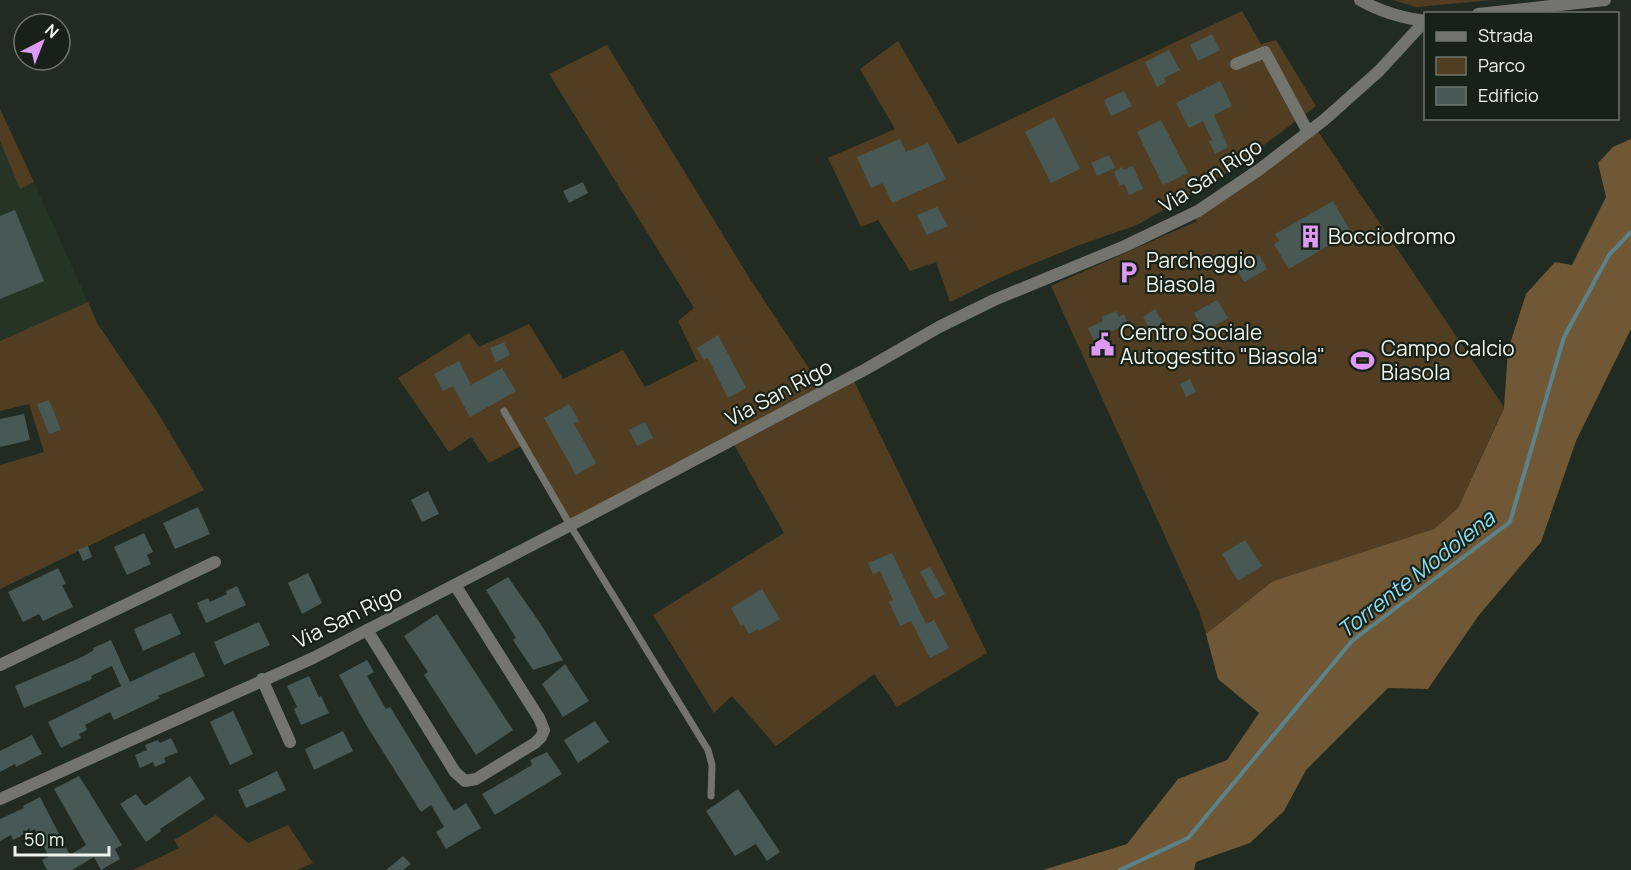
<svg xmlns="http://www.w3.org/2000/svg" width="1631" height="870" font-family="Manrope,sans-serif">
  <rect width="100%" height="100%" fill="#212b21"/>
  <path fill="#253425" d="M0,141l20,47 14,-6 54,120 -88,39z"/>
  <g fill="#513e22">
    <path d="M1393,0h101l-78,7z"/>
    <path d="M1242,11l19,33 15,-4 40,66 -92,69 -87,50 -60,21 -78,32 -49,24 -14,-40 -26,9 -32,-51 -17,7 -33,-69 67,-29 -35,-60 38,-28 60,103z"/>
    <path d="M607,45l143,234 74,112 28,-14 135,276 -90,54 -23,-33 -98,72 -44,-50 -18,17 -61,-98 131,-82 -52,-92 -162,84 -47,-80 -34,18 -18,-26 -22,15 -51,-74 71,-45 10,14 50,-23 34,55 60,-29 22,37 52,-26 -19,-40 16,-13 -145,-234z"/>
    <path d="M0,109l34,73 -14,7 -20,-48z"/>
    <path d="M1315,127l189,280 -46,101 -24,21 -161,52 -67,53 -7,-23 -148,-325 146,-65 -4,-7z"/>
    <path d="M88,302l9,21 59,87 48,80 -204,99v-124l44,-13 -15,-48 -29,7v-70z"/>
    <path d="M216,815l32,28 40,-18 25,38 -16,7h-164l46,-22 -5,-8z"/>
  </g>
  <path fill="#705836" d="M1631,139v190l-55,112 -35,101 -62,73 -51,74 -40,-1 -82,82 -22,41 -34,32 -54,19 -2,8h-151l84,-26 51,-65 49,-19 32,-47 -41,-34 -12,-45 67,-53 161,-52 24,-21 46,-100 4,-58 18,-56 29,-32 17,3 34,-68 -8,-34 15,-16z"/>
  <g fill="none" stroke-linecap="round" stroke-linejoin="round">
    <path stroke="#5b838a" stroke-width="4" d="M1120,870l68,-32 164,-197 158,-119 54,-185 45,-82 22,-23"/>
  </g>
  <g fill="#485955">
    <path d="M1212,34l8,16 -22,11 -8,-16z"/>
    <path d="M1169,50l11,20 -16,8 2,4 -9,5 -12,-25z"/>
    <path d="M1220,81l12,25 -18,9 14,32 -13,7 -6,-13 3,-1 -9,-19 -14,7 -13,-25z"/>
    <path d="M1124,91l8,15 -21,10 -7,-16z"/>
    <path d="M1054,117l26,52 -29,14 -26,-51z"/>
    <path d="M1161,120l27,53 -25,12 -26,-53z"/>
    <path d="M900,139l6,13 22,-9 18,36 -54,24 -9,-20 -12,5 -14,-31z"/>
    <path d="M1109,155l6,13 -18,8 -6,-13z"/>
    <path d="M1133,166l10,23 -14,6 -5,-11 -4,2 -6,-14 8,-5 1,3z"/>
    <path d="M583,182l5,11 -19,10 -6,-12z"/>
    <path d="M1333,201l18,31 -62,37 -15,-25 5,-3 -4,-7z"/>
    <path d="M937,207l11,19 -21,9 -10,-20z"/>
    <path d="M15,210l29,71 -44,18v-83z"/>
    <path d="M1259,255l8,14 -23,13 -8,-14z"/>
    <path d="M1217,300l11,18 -24,14 -10,-19z"/>
    <path d="M1155,309l8,14 -13,7 -7,-13z"/>
    <path d="M1116,311l3,6 5,-3 4,10 -25,11 9,20 -10,4 -14,-31 15,-7 -1,-4z"/>
    <path d="M718,335l28,53 -18,10 -20,-40 -4,2 -7,-12z"/>
    <path d="M504,342l6,13 -14,7 -6,-14z"/>
    <path d="M459,361l12,24 31,-17 14,23 -46,26 -17,-31 -10,5 -9,-17z"/>
    <path d="M1190,379l6,13 -10,5 -6,-13z"/>
    <path d="M49,400l12,30 -12,4 -12,-30z"/>
    <path d="M569,404l10,17 -5,3 22,39 -20,12 -32,-57z"/>
    <path d="M24,414l6,26 -30,7v-28z"/>
    <path d="M645,422l8,16 -16,8 -8,-16z"/>
    <path d="M428,491l11,23 -17,8 -11,-22z"/>
    <path d="M198,507l12,27 -35,15 -12,-26z"/>
    <path d="M144,533l9,19 -6,3 4,9 -24,11 -13,-28z"/>
    <path d="M1245,540l17,26 -24,15 -16,-27z"/>
    <path d="M88,546l4,11 -9,4 -5,-11z"/>
    <path d="M892,553l34,71 8,-4 15,28 -19,10 -19,-37 -11,5 -11,-24 4,-2 -13,-29 -7,3 -5,-11z"/>
    <path d="M930,567l15,27 -10,5 -15,-27z"/>
    <path d="M58,568l8,16 -4,1 11,22 -30,14 -4,-7 -16,8 -15,-30z"/>
    <path d="M308,573l14,30 -20,11 -14,-31z"/>
    <path d="M508,577l32,46 23,37 -30,10 -20,-30 3,-2 -30,-48z"/>
    <path d="M237,586l9,19 -40,18 -9,-20 11,-5 2,4 17,-8 -1,-3z"/>
    <path d="M762,589l18,30 -21,12 -1,-2 -9,5 -6,-10 -2,2 -10,-18z"/>
    <path d="M171,613l10,21 -38,17 -9,-22z"/>
    <path d="M437,614l76,116 -37,25 -52,-80 4,-3 -24,-36z"/>
    <path d="M259,622l11,23 -46,20 -10,-23z"/>
    <path d="M111,640l19,42 64,-30 11,24 -47,20 2,2 -46,22 -4,-8 -25,13 2,5 -8,4 2,4 -20,10 -13,-26 73,-36 -9,-20 -21,10 1,3 -68,29 -9,-22 67,-29 12,-7 -1,-2z"/>
    <path d="M367,660l7,12 -7,4 19,33 4,-2 64,104 12,-8 15,25 -35,21 -10,-17 8,-5 -13,-22 -10,7 -56,-89 -26,-48z"/>
    <path d="M565,664l24,37 -26,16 -21,-33z"/>
    <path d="M309,676l10,21 2,-1 8,17 -28,12 -7,-16 3,-2 -10,-21z"/>
    <path d="M233,711l20,43 -23,11 -20,-43z"/>
    <path d="M595,721l14,21 -31,21 -14,-23z"/>
    <path d="M343,731l10,20 -39,19 -9,-21z"/>
    <path d="M32,735l10,19 -26,13 -1,-3 -15,8v-21z"/>
    <path d="M171,738l7,14 -14,6 2,4 -11,5 -2,-5 -13,6 -5,-13 12,-5 -2,-5 13,-5 2,3z"/>
    <path d="M547,752l15,22 -67,41 -13,-21 50,-29 -2,-5z"/>
    <path d="M277,771l9,19 -40,18 -8,-18z"/>
    <path d="M79,776l43,69 -7,4 5,10 -19,11 -7,-13 -22,13h-25l-5,-10 6,-3 -1,-4 -12,-24 -22,11 -2,-5 -11,6v-22l24,-11 -1,-2 17,-9 30,58 16,-10 -32,-56z"/>
    <path d="M190,776l15,23 -45,30 1,2 -15,11 -26,-38 16,-10 9,12z"/>
    <path d="M738,789l42,63 -13,9 -11,-17 -21,12 -29,-45z"/>
    <path d="M403,856l8,8 -8,6h-17z"/>
  </g>
  <g fill="none" stroke-linecap="round" stroke-linejoin="round">
    <path stroke="#74746e" stroke-width="7" d="M504,411l66,114 138,225 4,15 -1,31"/>
    <g stroke="#74746e" stroke-width="12">
      <path d="M1236,64l29,-12 43,80"/>
      <path d="M367,630l88,142 10,9 11,-2 59,-36 6,-6 3,-7 -5,-12 -84,-133"/>
      <path d="M0,665l215,-103"/>
      <path d="M262,679l28,63"/>
      <path d="M0,799l313,-141 283,-146 270,-143 73,-42 55,-27 131,-54 73,-35 62,-42 64,-49 55,-49 46,-50"/>
    </g>
    <g stroke="#74746e" stroke-width="12">
      <path d="M1360,0c21,12 41,18 66,21"/>
      <path d="M1478,14l127,-14"/>
    </g>
  </g>
  <defs>
    <symbol id="building-bare" viewBox="-9 -9 18 18"><path d="M-4-6H4V6H1V3H-1V6H-4ZM-2.5-4.3h1.7v1.8h-1.7ZM.8-4.3h1.7v1.8H.8ZM-2.5-1h1.7V.8h-1.7ZM.8-1h1.7V.8H.8Z" fill="#dd99f3" stroke="#172118" stroke-width="2.5" paint-order="stroke"/></symbol>
    <symbol id="parking-bare" viewBox="-9 -9 18 18"><path d="M-3.5-5.5H1a3.5 3.5 0 0 1 0 7H-1V5.5H-3.5ZM-1-3.4V-.6H.8a1.4 1.4 0 0 0 0-2.8Z" fill="#dd99f3" stroke="#172118" stroke-width="2.5" paint-order="stroke"/></symbol>
    <symbol id="civic-bare" viewBox="-9 -9 18 18"><path d="M-.6-6.5H3V-4.5H.6V-3L4-1V1h2V6H-6V1h2V-1L-.6-3ZM-1.2 2.5V6h2.4V2.5Z" fill="#dd99f3" stroke="#172118" stroke-width="2.5" paint-order="stroke"/></symbol>
    <symbol id="stadium-bare" viewBox="-9 -9 18 18"><path d="M0-5a6.5 5 0 1 0 0 10a6.5 5 0 1 0 0-10ZM-3.5-1.8h7v3.6h-7Z" fill="#dd99f3" stroke="#172118" stroke-width="2.5" paint-order="stroke"/></symbol>
  </defs>
  <g fill-rule="evenodd">
    <use href="#building-bare" x="1294" y="220" width="33" height="33"/>
    <use href="#parking-bare" x="1112" y="256" width="33" height="33"/>
    <use href="#civic-bare" x="1086" y="328" width="33" height="33"/>
    <use href="#stadium-bare" x="1346" y="344" width="33" height="33"/>
  </g>
  <g text-anchor="middle" stroke-width="4.5" stroke-linejoin="round" paint-order="stroke">
    <g font-size="21" fill="#edf4ed" stroke="#172118">
      <text transform="translate(1211 176) rotate(-33)" y="7">Via San Rigo</text>
      <text transform="translate(779 393) rotate(-28)" y="7">Via San Rigo</text>
      <text transform="translate(348 617) rotate(-26)" y="7">Via San Rigo</text>
    </g>
    <g font-size="21" fill="#edf4ed" stroke="#172118" text-anchor="start">
      <text x="1328" y="244">Bocciodromo</text>
      <text x="1146" y="268">Parcheggio<tspan x="1146" dy="24">Biasola</tspan></text>
      <text x="1120" y="340">Centro Sociale<tspan x="1120" dy="24">Autogestito "Biasola"</tspan></text>
      <text x="1381" y="356">Campo Calcio<tspan x="1381" dy="24">Biasola</tspan></text>
    </g>
    <g font-size="22" font-style="italic" fill="#89e0f5" stroke="#172118">
      <text transform="translate(1416 574) rotate(-38)" y="8">Torrente Modolena</text>
    </g>
  </g>
  <rect x="1424" y="12" width="195" height="108" fill="#172118" stroke="#6d756d" stroke-width="1.5"/>
  <rect x="1436" y="32" width="30" height="9" fill="#74746e" stroke="#6d756d" stroke-width="1.5"/>
  <text x="1478" y="42" font-size="18" fill="#edf4ed">Strada</text>
  <rect x="1436" y="57" width="30" height="18" fill="#513e22" stroke="#6d756d" stroke-width="1.5"/>
  <text x="1478" y="72" font-size="18" fill="#edf4ed">Parco</text>
  <rect x="1436" y="87" width="30" height="18" fill="#485955" stroke="#6d756d" stroke-width="1.5"/>
  <text x="1478" y="102" font-size="18" fill="#edf4ed">Edificio</text>
  <g transform="translate(42 42) rotate(42)"><circle r="28" fill="#172118" stroke="#6d756d" stroke-width="1.5"/>
  <path d="M0-4.5L10 22L0 15L-10 22Z" fill="#dd99f3"/>
  <text y="-9" font-size="16" font-weight="bold" text-anchor="middle" fill="#edf4ed">N</text>
  </g>
  <path d="M15 846v9h94v-9" fill="none" stroke="#edf4ed" stroke-width="3"/>
  <text x="24" y="846" font-size="18" fill="#edf4ed" stroke="#172118" stroke-width="4.5" paint-order="stroke">50 m</text>
</svg>
